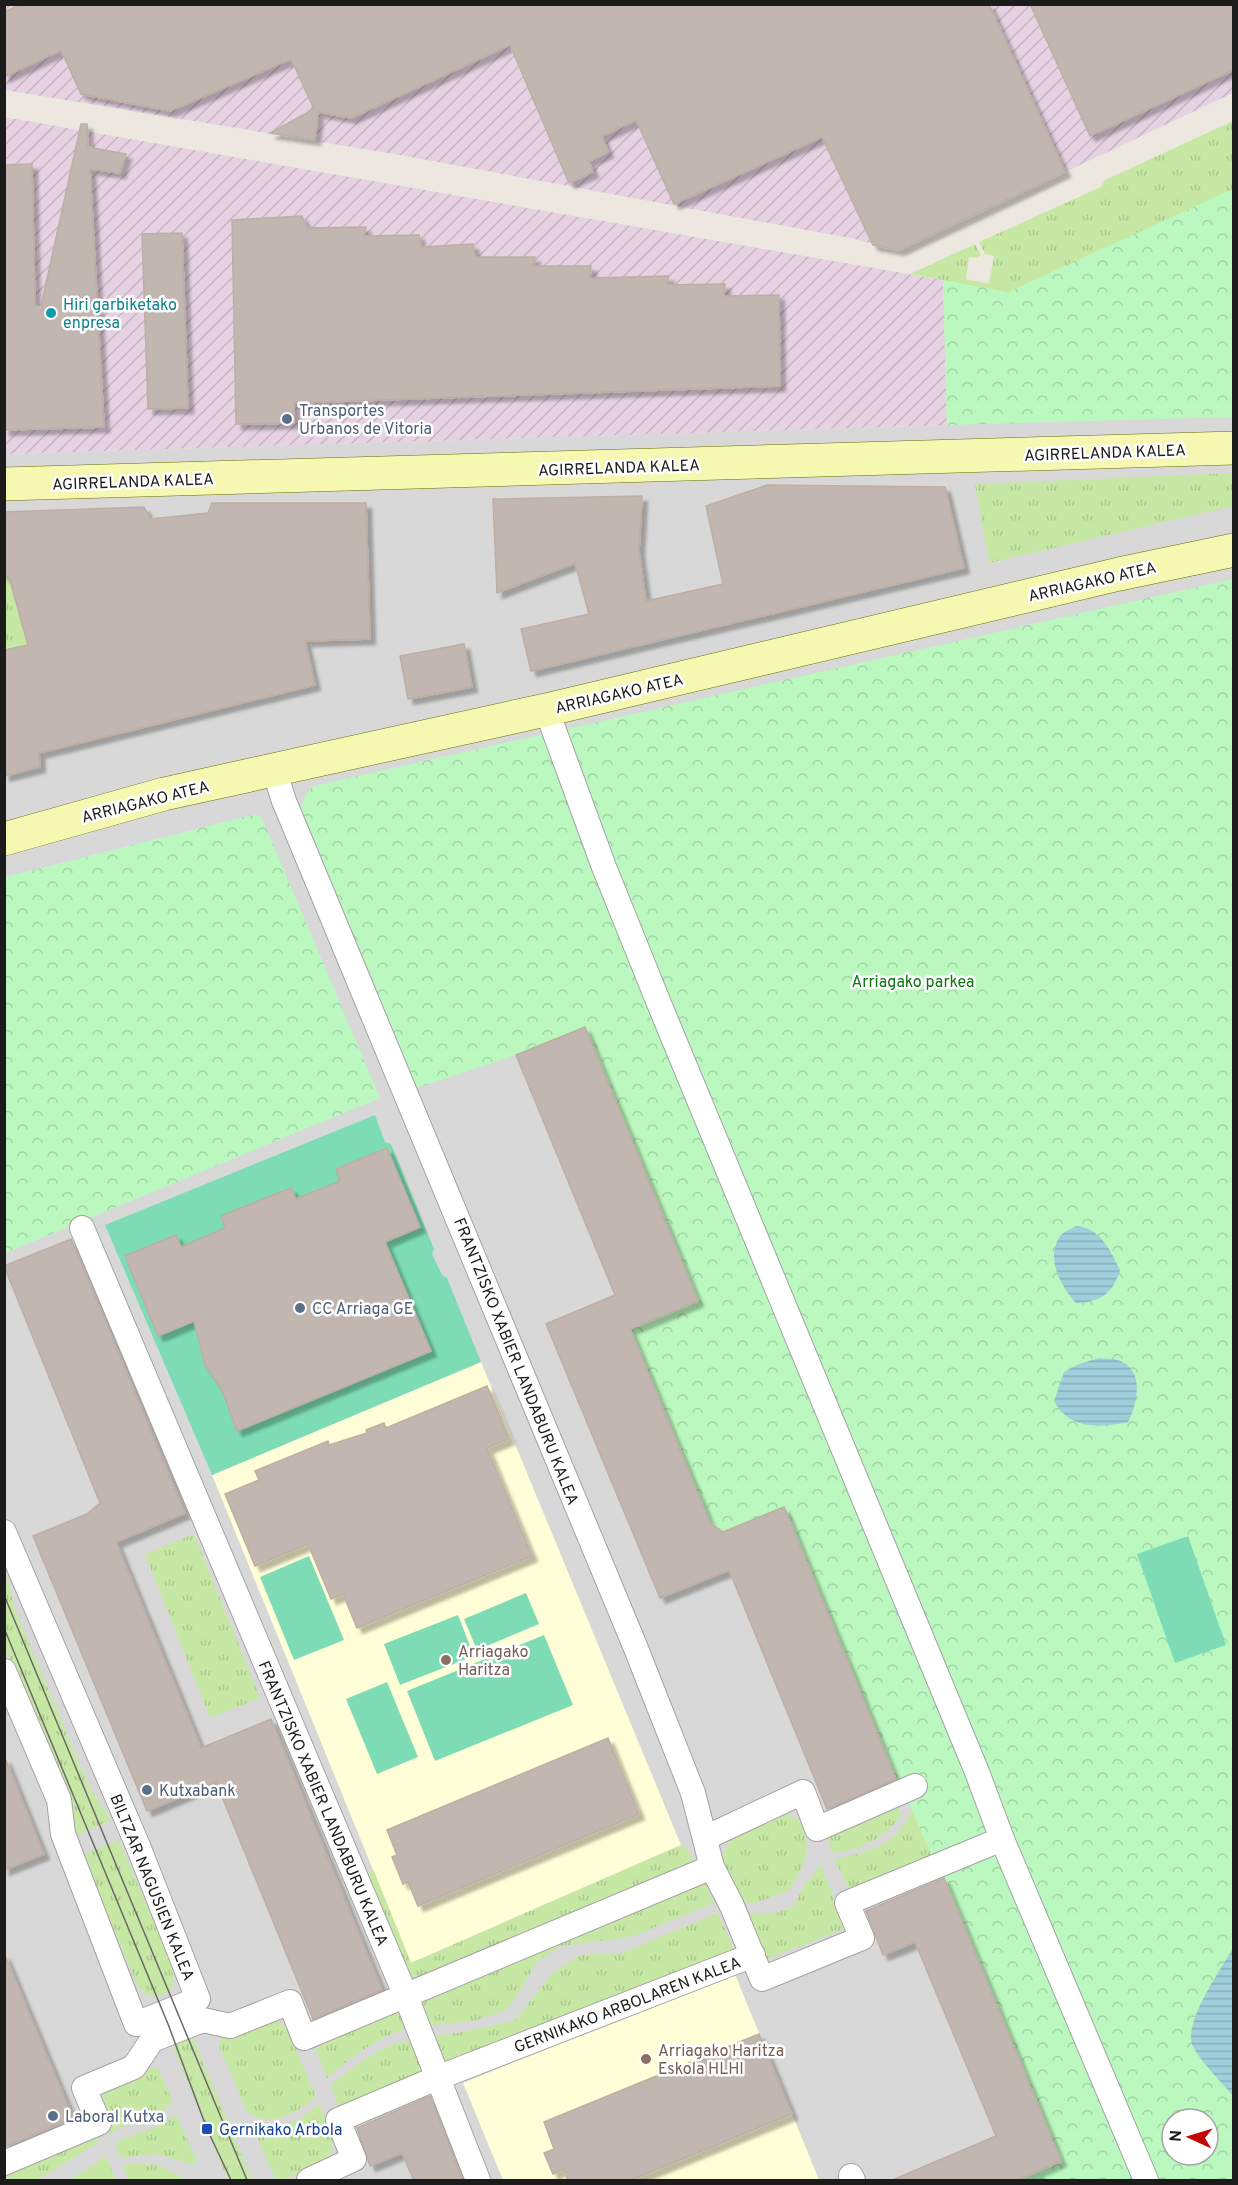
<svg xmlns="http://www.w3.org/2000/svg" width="1238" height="2185" font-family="Overpass,sans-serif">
  <defs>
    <pattern id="industrial-furrows" width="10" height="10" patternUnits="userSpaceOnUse" patternTransform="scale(1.5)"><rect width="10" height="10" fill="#e6d2e2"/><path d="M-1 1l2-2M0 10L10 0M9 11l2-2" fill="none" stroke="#c5b4c1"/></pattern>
    <pattern id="grass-tufts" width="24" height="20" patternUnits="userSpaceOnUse" patternTransform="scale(1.5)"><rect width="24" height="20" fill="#c7e8a5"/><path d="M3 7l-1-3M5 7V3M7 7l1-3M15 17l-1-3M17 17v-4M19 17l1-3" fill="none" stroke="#aac68d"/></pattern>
    <pattern id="park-crowns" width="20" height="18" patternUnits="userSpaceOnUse" patternTransform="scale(1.5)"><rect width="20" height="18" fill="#bbf8bf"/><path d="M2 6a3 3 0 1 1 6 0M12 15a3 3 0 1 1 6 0" fill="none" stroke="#a0d4a4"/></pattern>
    <pattern id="water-rules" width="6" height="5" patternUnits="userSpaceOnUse" patternTransform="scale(1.5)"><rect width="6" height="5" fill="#a0cedb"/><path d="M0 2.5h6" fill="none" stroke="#89b0bb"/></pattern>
    <filter id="shadow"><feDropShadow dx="5.5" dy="5.5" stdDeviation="1.5" flood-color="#0004"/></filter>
  </defs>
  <rect width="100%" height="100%" fill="#ece8e0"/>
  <path fill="#d9d8d8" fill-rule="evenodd" d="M1233,189v1991h-1228l-1,-1726 942,-29 62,-133zM1172,2119h36v36h-36z"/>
  <g fill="url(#industrial-furrows)">
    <path d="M4,5h1229v88l-334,157 -49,-12 -456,-84 -389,-64z"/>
    <path d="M4,117l939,163 4,145 -942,29z"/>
  </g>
  <g fill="#fffed7">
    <path d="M481,1362l200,483 -270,118 -199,-488z"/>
    <path d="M734,1972l85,208h-316l-40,-97z"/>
  </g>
  <g fill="url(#grass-tufts)">
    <path d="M1233,121v109l-286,195 -4,-145 -33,-6 65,-30 6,11 -4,3 -8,-1 -3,22 23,5 5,-28 -9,-2 -6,-12 122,-55 4,-7z"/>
    <path d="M1233,473v33l-244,57 -14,-79z"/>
    <path d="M4,577h5l19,68 -23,5z"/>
    <path d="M194,1534l66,164 -50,20 -65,-164z"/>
    <path d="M4,1567l11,42 74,178 22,33 -36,16 -8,-39 -62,-150z"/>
    <path d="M897,1801l4,15c-18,23 -40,34 -68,37l-8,-21z"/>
    <path d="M913,1808l22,55 -83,31 -18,-35c38,-7 63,-14 79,-51z"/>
    <path d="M778,1811l22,9c13,36 6,39 -11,71l-35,12 -20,-1 -14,-41c13,-32 26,-40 58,-50z"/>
    <path d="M119,1840l54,128v19c-11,12 -22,13 -34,1l-58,-133z"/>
    <path d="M681,1845l9,6 1,9 -5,9 -277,113 -46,-108 11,-3 37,92z"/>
    <path d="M821,1865l25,63 -81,32 -24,-47h35l18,-7 10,-20z"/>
    <path d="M702,1876l12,27 -83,34 -70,9 -24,15 -16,28 -15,21 -32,11 -48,5 -5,-22 9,-12z"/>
    <path d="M718,1913l16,38 -288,120 -15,-35 27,-3 57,-13 38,-48 28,-17 41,-2z"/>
    <path d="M400,2010l6,19c-32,10 -54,28 -79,49l-13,-34z"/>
    <path d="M265,2021h13l9,8 29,68c-18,16 -49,34 -70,13l-27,-64 2,-8z"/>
    <path d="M191,2033l61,147h-24l-57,-138z"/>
    <path d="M411,2040l13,36 -84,34 -10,-25c25,-18 49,-41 81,-45z"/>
    <path d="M153,2067l6,3 14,31c-16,22 -42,17 -63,33l-10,-26 5,-19z"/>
    <path d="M319,2104c13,31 27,50 -12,66 -10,4 -21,10 -31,10l-19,-42v-6l41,-12z"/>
    <path d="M176,2114l20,45 -2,6 -37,-11 -36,4 -6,-14c20,-14 43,-12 61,-30z"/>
    <path d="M95,2130l4,12 -62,38h-28l-4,-11z"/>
    <path d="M106,2156l10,24h-46z"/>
    <path d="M134,2163l25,2 26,15h-56l-6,-14z"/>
  </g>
  <g fill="url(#park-crowns)" fill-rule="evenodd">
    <path d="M1233,189v228l-286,8 -4,-145 65,12z"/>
    <path d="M1233,579v1601h-217l45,-19 -118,-284c-18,-30 -27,-65 -46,-96l-113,-274 -69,28 -85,-205 68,-29 -113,-274 -69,28 -99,33 -116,-280 4,-13 8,-9zM1172,2119h36v36h-36z"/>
    <path d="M252,815l9,1 119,282 -375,155v-376z"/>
  </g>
  <g fill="#7ddcb6">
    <path d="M375,1115l10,27 6,2 43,105 -2,5 10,21 5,3 34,84 -269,113 -107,-250z"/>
    <path d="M1188,1536l38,109 -51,18 -38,-109z"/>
    <path d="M309,1556l35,84 -50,20 -34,-83z"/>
    <path d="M526,1593l13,31 -62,26 -13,-31z"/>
    <path d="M458,1615l16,41 -74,29 -16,-41z"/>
    <path d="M544,1635l29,70 -138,56 -28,-70z"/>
    <path d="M387,1682l31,75 -41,17 -31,-75z"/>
  </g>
  <g fill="url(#water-rules)">
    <path d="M1077,1226c24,3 33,24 43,44 -7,24 -20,32 -44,33 -15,-17 -31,-44 -16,-67 4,-4 12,-8 17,-10z"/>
    <path d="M1099,1358c6,1 13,0 19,2 27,9 20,43 10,62 -29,6 -58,8 -74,-21l10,-29 15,-8z"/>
    <path d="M1233,1948v148c-10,-13 -40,-41 -42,-56 -2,-26 29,-69 42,-92z"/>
  </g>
  <g fill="#c1b7b0" stroke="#beaea3" stroke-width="1.5" filter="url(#shadow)">
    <path d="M21,4h968l76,168 -166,78 -26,-5 -51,-108 -148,67 -38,-84 -34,16 6,16 -19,9 4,11 -24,11 -59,-138 -159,73 -33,-6 -3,28 -45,-7 44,-24 -23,-50 -121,52 -89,-17 -20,-44 -57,27v-65z"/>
    <path d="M1030,4h203v66l-143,66z"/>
    <path d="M81,124h6l1,23 38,7 -6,19 -30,-4 14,258 -100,3v-265l28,-1 3,142h6z"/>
    <path d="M302,216l5,12 59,-1 -2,9 55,-1 2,12 52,-3 2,13h60l-2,9h58l-1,12 79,-2 -3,9 59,-1 -1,12 55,-1 1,91 -486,17v20l-58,1 -4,-204z"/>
    <path d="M182,233l6,175 -40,1 -6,-175z"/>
    <path d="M767,485l178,2 19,81 -433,103 -10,-42 68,-15 -14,-51 -78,30 -4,-94 149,-3 -3,55 7,50 77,-17 -17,-78z"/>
    <path d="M212,503h154l4,136 -65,2 10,44 -276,68 1,14 -36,9v-126l24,-5 -19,-68h-5v-65l140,-5 6,12 58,-6z"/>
    <path d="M464,644l8,43 -64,12 -8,-43z"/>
    <path d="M585,1027l113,274 -68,28 80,194 13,9 61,-25 112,272 -69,30 -98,-239 -69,28 -114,-274 69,-29 -99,-240z"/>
    <path d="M387,1148l33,79 -35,15 46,109 -194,80 -15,-41 -17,-25 -11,-44 -36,15 -33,-80 51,-21 5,12 44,-19 -4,-12 70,-28 5,11 44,-18 -4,-12z"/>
    <path d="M71,1239l114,274 -69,29 85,206 70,-29 111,271 -69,29 -97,-237 -69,29 -114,-275 54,-22 13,-11 -96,-237z"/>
    <path d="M487,1386l22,53 -22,9 45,108 -175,72 -14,-34 -12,5 -23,-55 -53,22 -30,-72 34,-14 -4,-9 73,-30 1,4 38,-12 -1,-3 18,-7 2,5z"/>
    <path d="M608,1738l31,76 -221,92 -10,-24 -5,2 -11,-27 5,-2 -10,-25z"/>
    <path d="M5,1758l39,96 -40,16v-111z"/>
    <path d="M944,1878l117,283 -45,20h-126l106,-45 -81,-194 -32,13 -17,-44z"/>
    <path d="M4,1953l69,165 -69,29z"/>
    <path d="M759,2034l33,80 -163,67h-61l-4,-12 -11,5 -9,-21 10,-4 -10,-27z"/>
    <path d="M430,2096l33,85h-49l-12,-28 -32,13 -13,-38z"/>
  </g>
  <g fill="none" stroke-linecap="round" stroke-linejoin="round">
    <defs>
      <g id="street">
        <path d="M552,725l52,142 54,134 319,771 25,67 144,341"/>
        <path d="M274,770l10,31 351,845 58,147 19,74 20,39 30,73 100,-41 -15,-35 155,-64"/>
        <path d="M82,1228l323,766 73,186"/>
        <path d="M4,1532l134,314 60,153 -62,25 -73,-190 -4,-34 -55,-129"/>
        <path d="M705,1838l98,-46 14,37 98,-43"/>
        <path d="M4,2163l95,-40 -15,-35 50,-21 18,-27 51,-20 27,6 60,-24 14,36 408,-171"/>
        <path d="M851,2176l2,4"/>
        <path d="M309,2180l45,-21 -16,-39 99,-42 316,-123"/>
      </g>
      <g id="secondary">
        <path d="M4,484l1230,-36"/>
        <path d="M4,839l160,-45 386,-85 569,-135 115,-24"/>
      </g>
    </defs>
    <use href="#street" stroke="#a2a2a2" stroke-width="26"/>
    <use href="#secondary" stroke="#656e05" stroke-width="34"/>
    <use href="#street" stroke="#fff" stroke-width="24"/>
    <use href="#secondary" stroke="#f6f8b2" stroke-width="33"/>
    <g stroke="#696969" stroke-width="1.5">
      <path d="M4,1595l243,585"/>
      <path d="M4,1628l164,396 39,105 24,51"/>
    </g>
  </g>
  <circle fill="#0f9aa8" stroke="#fff" stroke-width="2" cx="51" cy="313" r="6"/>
  <g fill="#5c6f8a" stroke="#fff" stroke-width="2">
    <circle cx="287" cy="419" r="6"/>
    <circle cx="300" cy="1308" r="6"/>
    <circle cx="147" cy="1790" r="6"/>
    <circle cx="53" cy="2116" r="6"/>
  </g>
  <g fill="#8d6e63" stroke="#fff" stroke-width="2">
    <circle cx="446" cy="1660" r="6"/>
    <circle cx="646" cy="2059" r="6"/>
  </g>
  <rect fill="#1a4fb4" stroke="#fff" stroke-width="2" x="201" y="2123" width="12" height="12" rx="3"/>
  <g text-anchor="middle" stroke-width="5" stroke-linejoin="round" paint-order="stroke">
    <g font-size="16" fill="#0d838f" stroke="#fff" text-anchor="start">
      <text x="63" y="310">Hiri garbiketako<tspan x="63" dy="18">enpresa</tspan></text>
    </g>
    <g font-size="16" fill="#4e5e75" stroke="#fff" text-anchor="start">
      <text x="299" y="416">Transportes<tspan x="299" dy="18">Urbanos de Vitoria</tspan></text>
      <text x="312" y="1314">CC Arriaga GE</text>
      <text x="159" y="1796">Kutxabank</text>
      <text x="65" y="2122">Laboral Kutxa</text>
    </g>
    <g font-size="16" fill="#1b1b1b" stroke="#fff">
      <text transform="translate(1105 452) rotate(-2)" y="6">AGIRRELANDA KALEA</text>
      <text transform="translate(619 467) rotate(-2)" y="6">AGIRRELANDA KALEA</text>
      <text transform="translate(133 481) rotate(-2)" y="6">AGIRRELANDA KALEA</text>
      <text transform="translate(1092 581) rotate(-13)" y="6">ARRIAGAKO ATEA</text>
      <text transform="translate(619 693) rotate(-13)" y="6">ARRIAGAKO ATEA</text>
      <text transform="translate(145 801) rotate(-14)" y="6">ARRIAGAKO ATEA</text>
      <text transform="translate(517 1361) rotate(68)" y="6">FRANTZISKO XABIER LANDABURU KALEA</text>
      <text transform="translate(324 1803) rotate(67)" y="6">FRANTZISKO XABIER LANDABURU KALEA</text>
      <text transform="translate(153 1887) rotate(68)" y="6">BILTZAR NAGUSIEN KALEA</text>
      <text transform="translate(627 2004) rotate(-21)" y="6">GERNIKAKO ARBOLAREN KALEA</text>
    </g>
    <g font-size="16" fill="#0c7612" stroke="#fff">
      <text x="913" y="987">Arriagako parkea</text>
    </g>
    <g font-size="16" fill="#785e54" stroke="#fff" text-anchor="start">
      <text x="458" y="1657">Arriagako<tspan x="458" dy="18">Haritza</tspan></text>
      <text x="658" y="2056">Arriagako Haritza<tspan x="658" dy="18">Eskola HLHI</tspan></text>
    </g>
    <g font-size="16" fill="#164399" stroke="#fff" text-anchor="start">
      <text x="219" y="2135">Gernikako Arbola</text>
    </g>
  </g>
  <rect width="1238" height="2185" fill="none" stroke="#1b1b1b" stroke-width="12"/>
  <g transform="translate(1190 2137) rotate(274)"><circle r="28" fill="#ffffff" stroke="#a4a4a4" stroke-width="1.5"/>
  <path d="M0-4.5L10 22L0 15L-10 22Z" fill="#c40205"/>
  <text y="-9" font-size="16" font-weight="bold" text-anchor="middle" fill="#1b1b1b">N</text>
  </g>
</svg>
